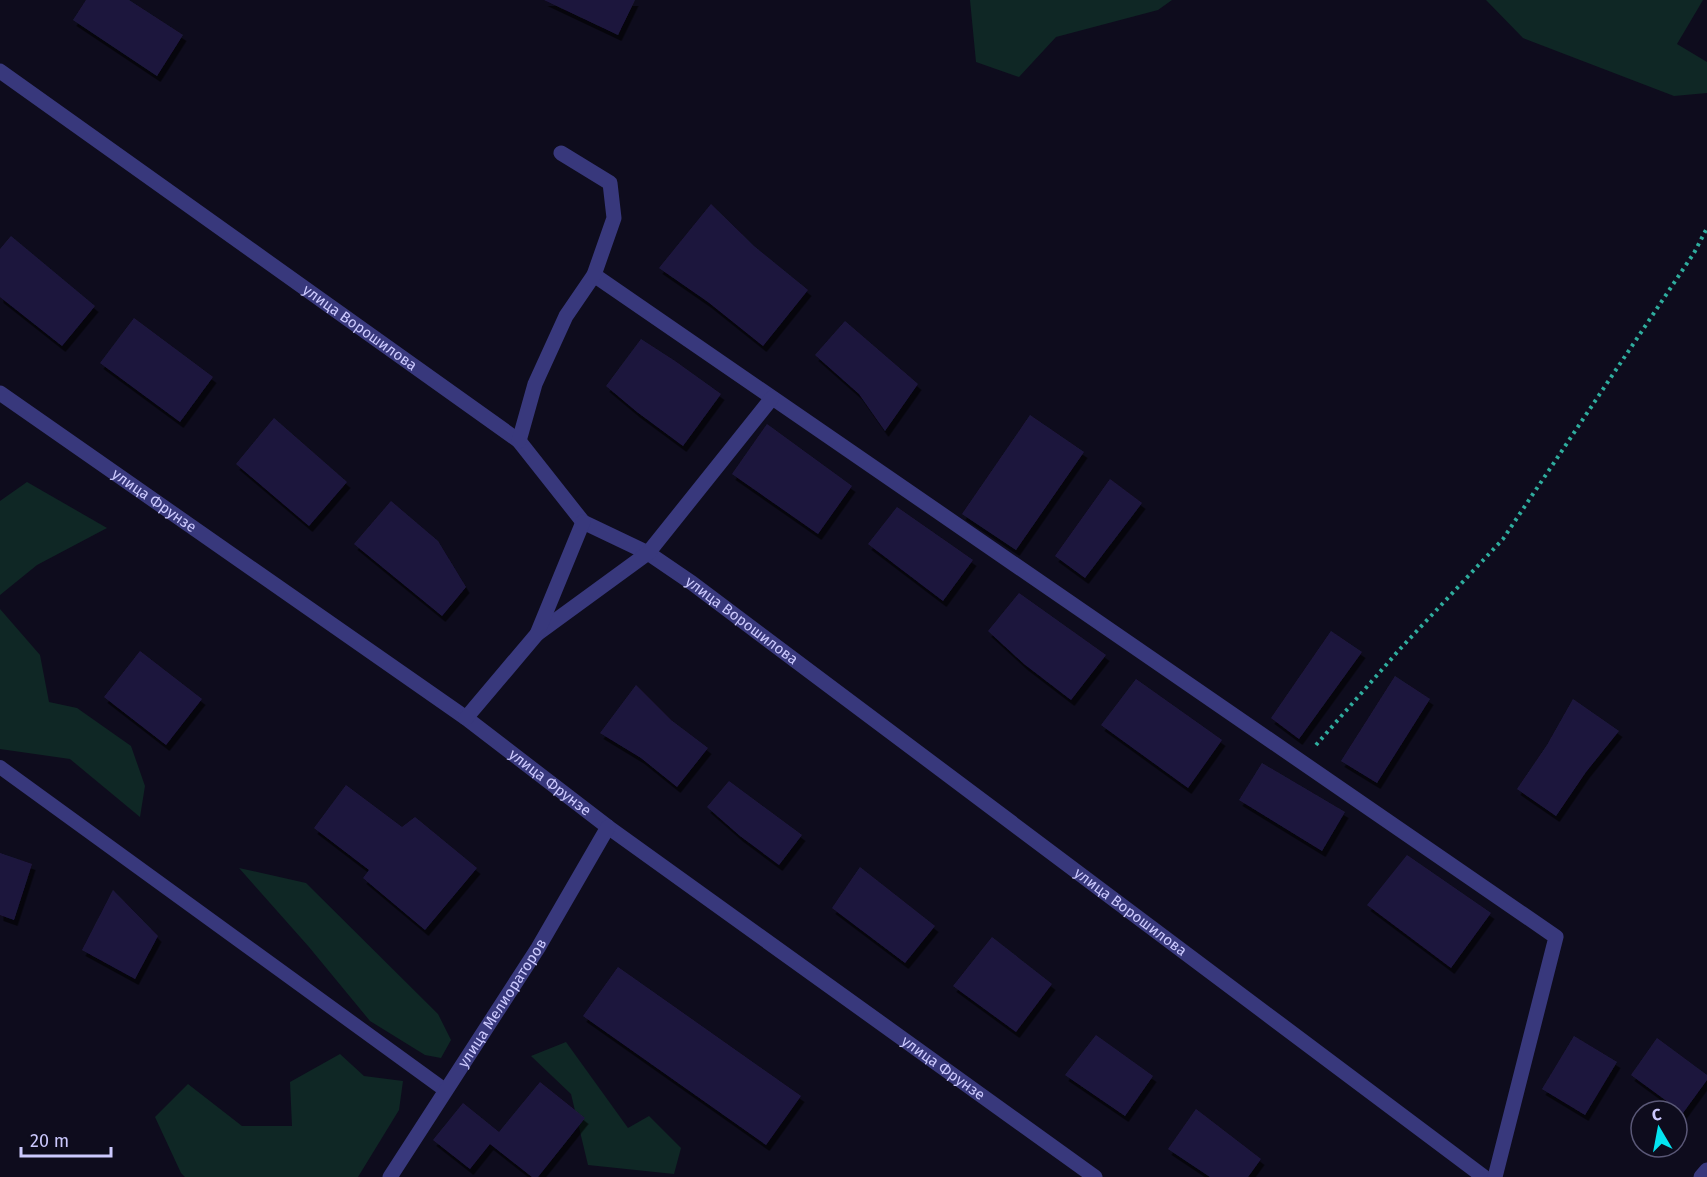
<svg xmlns="http://www.w3.org/2000/svg" width="1707" height="1177" font-family="'Fira Sans',sans-serif">
  <defs>
    <filter id="shadow"><feDropShadow dx="3.5" dy="6" stdDeviation="0" flood-color="#0009"/></filter>
  </defs>
  <rect width="100%" height="100%" fill="#0e0c1d"/>
  <g fill="#0f2725">
    <path d="M970,0h202l-14,10 -102,27 -37,40 -43,-15z"/>
    <path d="M1486,0h217l-26,44 30,18v31l-33,3 -151,-58z"/>
    <path d="M27,482l80,46 -70,37 -37,30v-94z"/>
    <path d="M0,609l40,46 9,47 28,6 54,38 14,40 -5,31 -70,-58 -70,-10z"/>
    <path d="M239,868l67,15 132,131 13,26 -10,18 -16,-3 -55,-34 -61,-74z"/>
    <path d="M566,1042l62,86 21,-12 32,32 -7,26 -86,-9 -17,-71 -40,-38z"/>
    <path d="M340,1054l24,22 39,5 -4,29 -41,67h-173l-4,-4 -26,-56 33,-33 54,42h50l-2,-44z"/>
  </g>
  <g fill="#1e183e" filter="url(#shadow)">
    <path d="M86,0h43l54,35 -26,41 -84,-56z"/>
    <path d="M544,0h91l-17,35z"/>
    <path d="M711,204l43,42 54,44 -45,56 -55,-44 -49,-34z"/>
    <path d="M11,236l84,70 -33,40 -62,-49v-48z"/>
    <path d="M134,318l79,59 -33,45 -80,-59z"/>
    <path d="M845,321l73,63 -33,47 -26,-37 -44,-39z"/>
    <path d="M641,339l34,22 46,33 -38,52 -46,-34 -31,-26z"/>
    <path d="M1030,415l54,37 -68,98 -54,-36z"/>
    <path d="M274,418l73,64 -38,44 -73,-62z"/>
    <path d="M767,424l85,62 -34,48 -86,-60z"/>
    <path d="M1110,479l32,24 -57,75 -30,-22z"/>
    <path d="M391,501l47,40 28,46 -24,29 -88,-72z"/>
    <path d="M897,507l76,53 -30,41 -75,-57z"/>
    <path d="M1019,593l87,62 -35,45 -47,-36 -36,-33z"/>
    <path d="M1331,631l31,21 -63,87 -28,-21z"/>
    <path d="M140,651l62,48 -36,46 -62,-48z"/>
    <path d="M1395,676l35,23 -53,84 -36,-22z"/>
    <path d="M1136,679l86,61 -34,48 -87,-63z"/>
    <path d="M636,685l35,35 37,28 -31,39 -36,-29 -41,-25z"/>
    <path d="M1573,699l46,32 -33,41 -30,44 -39,-27 30,-44z"/>
    <path d="M1262,763l83,49 -23,39 -83,-51z"/>
    <path d="M729,781l73,54 -23,30 -39,-29 -33,-29z"/>
    <path d="M346,785l56,42 13,-10 62,51 -52,62 -62,-52 6,-8 -55,-42z"/>
    <path d="M0,853l32,11 -18,56 -14,-5z"/>
    <path d="M1407,855l84,58 -40,55 -84,-63z"/>
    <path d="M860,867l75,59 -30,37 -73,-55z"/>
    <path d="M113,890l45,46 -23,43 -53,-29z"/>
    <path d="M992,937l60,47 -36,48 -63,-46z"/>
    <path d="M618,967l183,129 -35,49 -183,-129z"/>
    <path d="M1096,1035l57,41 -28,40 -60,-41z"/>
    <path d="M1574,1036l43,26 -32,53 -43,-26z"/>
    <path d="M1657,1038l50,37v5l-24,33 -52,-38z"/>
    <path d="M540,1082l45,36 -47,59h-6l-42,-33 -20,25 -37,-29 30,-37 36,29z"/>
    <path d="M1196,1109l65,50 -13,18h-38l-42,-28z"/>
  </g>
  <g fill="none" stroke-linecap="round" stroke-linejoin="round">
    <path stroke="#2fad9e" stroke-width="4" stroke-dasharray="3 4.5" stroke-linecap="butt" d="M1316,745l84,-96 103,-110 191,-286 13,-25"/>
    <path stroke="#38387c" stroke-width="14" d="M0,767l445,323"/>
    <g stroke="#38387c" stroke-width="15">
      <path id="s1" d="M0,71l519,370 64,81 65,31 44,30 792,594"/>
      <path d="M594,275l962,662 -61,240"/>
      <path id="s2" d="M0,393l466,325 142,109 487,350"/>
      <path d="M519,441l16,-57 31,-68 28,-41 20,-57 -4,-35 -49,-30"/>
      <path d="M537,634l111,-81 124,-155"/>
      <path d="M466,718l71,-84 46,-112"/>
      <path id="s3" d="M390,1177l148,-229 70,-121"/>
      <path d="M1701,1177l6,-7"/>
    </g>
  </g>
  <g text-anchor="middle" stroke-width="5" stroke-linejoin="round" paint-order="stroke">
    <g font-size="15" fill="#ccc9fe" stroke="#0e0c1d">
      <text dy="5" stroke="none"><textPath href="#s1" startOffset="442">улица Ворошилова</textPath></text>
      <text dy="5" stroke="none"><textPath href="#s2" startOffset="188">улица Фрунзе</textPath></text>
      <text dy="5" stroke="none"><textPath href="#s1" startOffset="928">улица Ворошилова</textPath></text>
      <text dy="5" stroke="none"><textPath href="#s2" startOffset="674">улица Фрунзе</textPath></text>
      <text dy="5" stroke="none"><textPath href="#s1" startOffset="1414">улица Ворошилова</textPath></text>
      <text dy="5" stroke="none"><textPath href="#s3" startOffset="207">улица Мелиораторов</textPath></text>
      <text dy="5" stroke="none"><textPath href="#s2" startOffset="1160">улица Фрунзе</textPath></text>
    </g>
  </g>
  <g transform="translate(1659 1129) rotate(350)"><circle r="28" fill="#0e0c1d" stroke="#5a5877" stroke-width="1.5"/>
  <path d="M0-4.5L10 22L0 15L-10 22Z" fill="#04e4f0"/>
  <text y="-9" font-size="16" font-weight="bold" text-anchor="middle" fill="#ccc9fe">С</text>
  </g>
  <path d="M21 1147v9h90v-9" fill="none" stroke="#ccc9fe" stroke-width="3"/>
  <text x="30" y="1147" font-size="18" fill="#ccc9fe" stroke="#0e0c1d" stroke-width="4.5" paint-order="stroke">20 m</text>
</svg>
